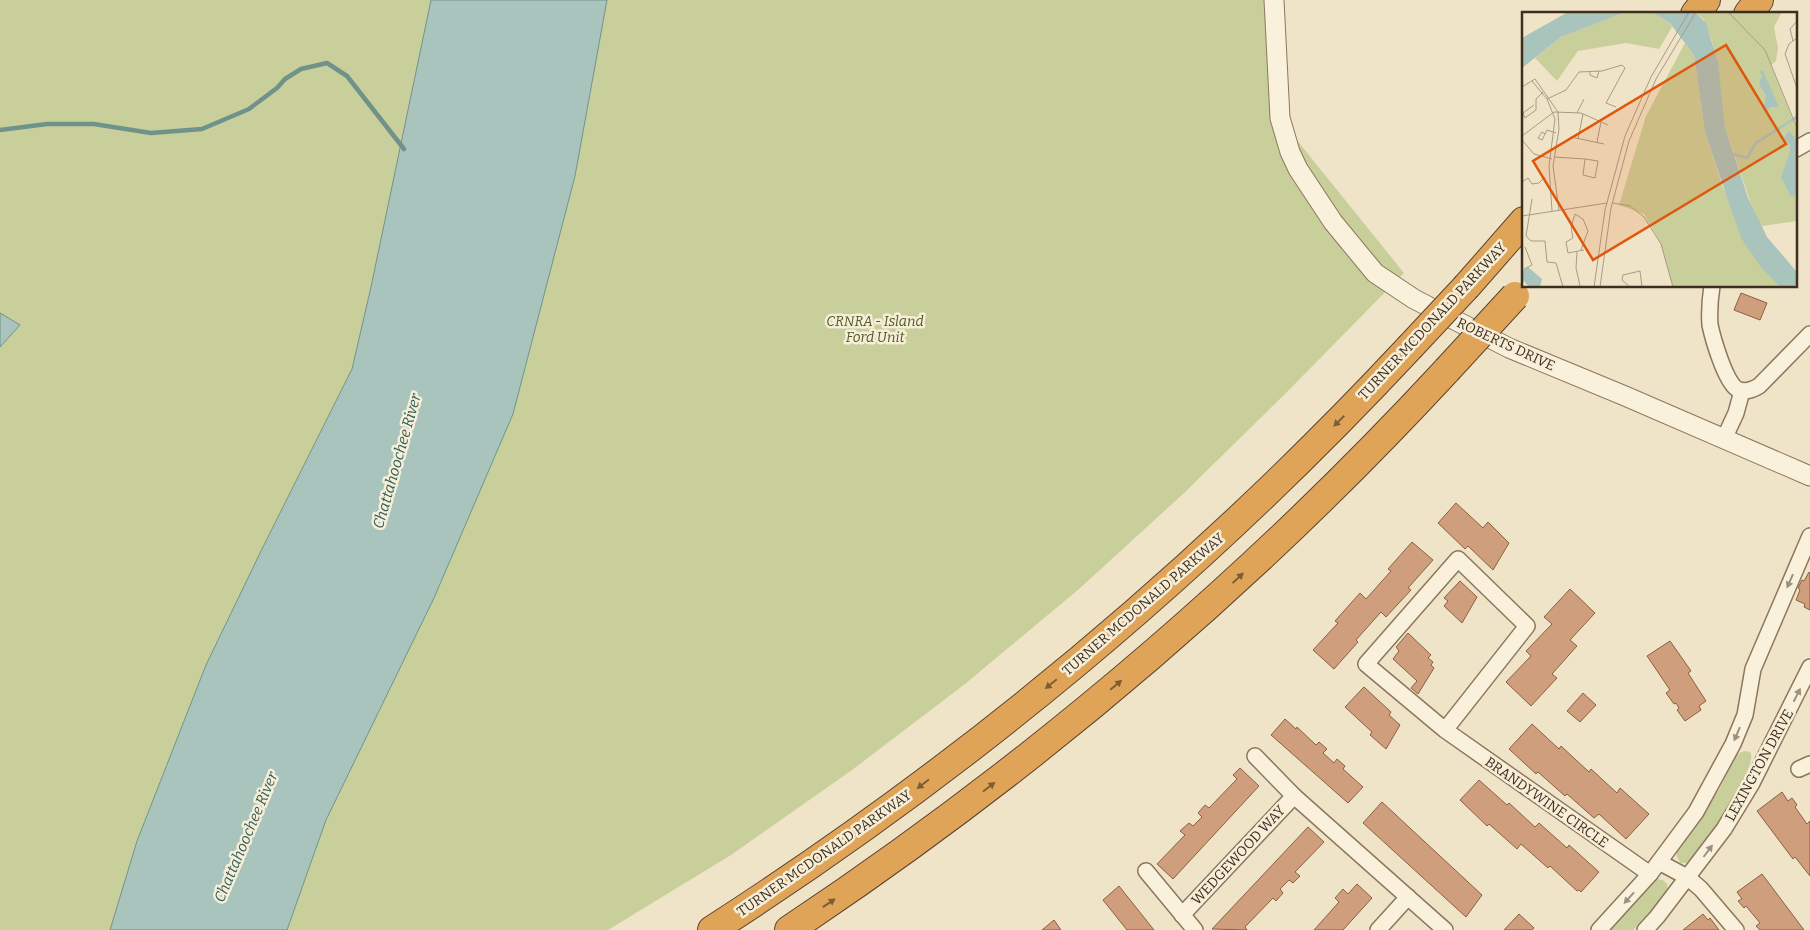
<svg xmlns="http://www.w3.org/2000/svg" width="1810" height="930" font-family="Bitter,serif">
  <rect width="100%" height="100%" fill="#f0e4c8"/>
  <g fill="#c9cf9b">
    <path d="M0,0h431l-60,287 -19,82 -91,182 -55,114 -69,176 -27,89h-110z"/>
    <path d="M607,0h663l1,108 133,165 -118,120 -103,101 -104,95 -114,95 -113,86 -121,85 -123,75h-321l39,-110 108,-222 79,-184 62,-238z"/>
    <path d="M1747,751l4,2c4,21 -45,92 -60,110h-10c-4,-5 -6,-8 -3,-14l41,-59 17,-34 5,-4z"/>
    <path d="M1657,879l6,1 4,4 1,6 -5,7 -30,33h-26l43,-46z"/>
  </g>
  <g fill="#a9c4bc" stroke="#6f938a">
    <path d="M431,0h176l-32,176 -62,238 -79,184 -108,222 -39,110h-177l27,-89 69,-176 55,-114 91,-182 19,-82z"/>
    <path d="M0,313l20,12 -20,22z"/>
  </g>
  <g fill="none" stroke-linecap="round" stroke-linejoin="round">
    <path stroke="#6f938a" stroke-width="4.5" d="M0,130l47,-6h47l57,9 51,-4 47,-20 28,-21 8,-9 16,-10 26,-6 20,13 57,73"/>
  </g>
  <g fill="#cf9f7d" stroke="#8d5f41">
    <path d="M1741,293l26,10 -7,17 -26,-10z"/>
    <path d="M1456,503l27,25 5,-6 21,21 -16,27 -25,-24 -3,3 -27,-26z"/>
    <path d="M1412,542l21,18 -25,28 3,2 -25,27 -5,-5 -25,28 2,2 -24,27 -21,-19 25,-27 -3,-2 25,-28 6,6 25,-28 -3,-2z"/>
    <path d="M1809,572l1,1v37l-6,-3 1,-3 -9,-4 4,-10 -2,-2 4,-8 2,1z"/>
    <path d="M1460,581l17,16 -15,26 -18,-17 4,-5 -4,-3z"/>
    <path d="M1570,589l25,24 -25,27 7,6 -25,28 5,4 -26,28 -25,-24 25,-26 -5,-5 26,-27 -8,-7z"/>
    <path d="M1408,633l23,22 -3,3 5,4 -2,3 3,3 -16,26 -7,-6 6,-7 -24,-22 6,-8 -3,-4z"/>
    <path d="M1670,641l21,30 -3,2 18,28 -7,5 2,4 -16,11 -8,-11 2,-2 -3,-5 -2,1 -8,-11 4,-3 -23,-34z"/>
    <path d="M1364,687l27,25 -2,3 11,10 -14,24 -16,-14 2,-3 -27,-25z"/>
    <path d="M1583,693l13,12 -16,17 -13,-11z"/>
    <path d="M1285,719l11,10 1,-2 19,18 3,-3 8,7 -4,4 11,10 3,-4 8,7 -2,3 20,18 -15,16 -77,-68z"/>
    <path d="M1532,724l27,25 2,-3 28,26 2,-3 26,24 3,-5 29,26 -23,25 -27,-25 -5,4 -27,-24 -2,2 -27,-24 -2,2 -27,-25z"/>
    <path d="M1240,768l19,18 -86,93 -16,-15 28,-29 -5,-4 9,-8 4,3 9,-9 -4,-4 7,-8 4,3 28,-29 -4,-4z"/>
    <path d="M1479,780l28,25 2,-2 26,24 4,-4 28,25 2,-3 30,27 -18,20 -2,-2 -2,1 -27,-25 -2,2 -27,-24 -4,5 -28,-25 -2,2 -27,-26z"/>
    <path d="M1782,792l6,9 4,-3 5,7 -2,2 12,17 3,-3v55l-15,-19 -2,2 -36,-48z"/>
    <path d="M1382,802l100,93 -16,22 -103,-94z"/>
    <path d="M1308,827l16,15 -29,30 5,4 -7,7 -4,-3 -9,9 3,4 -7,8 -3,-3 -28,29 2,3 -35,-1z"/>
    <path d="M1762,874l42,56h-44l-4,-4 4,-3 -14,-17 -2,2 -6,-7 4,-2 -5,-7z"/>
    <path d="M1357,884l15,14 -29,32h-29l25,-28 -4,-4 8,-9 5,5z"/>
    <path d="M1119,886l35,44h-27l-24,-30z"/>
    <path d="M1519,914l15,14 -2,2h-28z"/>
    <path d="M1703,914l5,6 2,-2 9,12h-36z"/>
    <path d="M1054,920l7,10h-19z"/>
  </g>
  <g fill="none" stroke-linecap="round" stroke-linejoin="round">
    <defs>
      <g id="minor">
        <path d="M1796,149l14,-8"/>
        <path d="M1712,286c-2,13 -3,26 -2,39 3,14 15,56 27,64 8,4 15,1 22,-3l51,-52"/>
        <path d="M1724,439l12,-26 6,-22"/>
        <path d="M1445,730l-79,-66 92,-105 69,67 -82,104 205,144"/>
        <path d="M1255,756l39,40 151,134"/>
        <path d="M1799,769l11,-5"/>
        <path d="M1659,862l28,15 14,12 35,41"/>
        <path d="M1146,871l49,59"/>
        <path d="M1182,915l112,-119"/>
        <path d="M1378,930l30,-33"/>
        <path d="M1599,930l51,-56 46,-62 37,-68 12,-29 8,-46 57,-133"/>
        <path d="M1645,930l12,-13 67,-88 28,-46 58,-116"/>
      </g>
      <path id="tertiary" d="M1274,0l6,118 10,34 8,17 35,53 42,51 39,26 95,49 116,48 185,80"/>
      <g id="motorway">
        <path d="M1695,14l11,-14"/>
        <path d="M1748,14l11,-14"/>
        <path d="M1467,286l57,-65"/>
        <path d="M712,930c255,-164 490,-360 697,-582"/>
        <path d="M789,930c240,-160 462,-348 658,-560"/>
      </g>
    </defs>
    <use href="#minor" stroke="#8d765c" stroke-width="18"/>
    <use href="#tertiary" stroke="#8d765c" stroke-width="21"/>
    <use href="#motorway" stroke="#5b4430" stroke-width="30"/>
    <use href="#minor" stroke="#faf1dc" stroke-width="15"/>
    <use href="#tertiary" stroke="#faf1dc" stroke-width="19"/>
    <use href="#motorway" stroke="#e0a458" stroke-width="28"/>
    <defs>
      <g id="motorway-bridge">
        <path d="M1409,348l58,-62"/>
        <path d="M1447,370l68,-74"/>
      </g>
    </defs>
    <use href="#motorway-bridge" stroke="#5b4430" stroke-width="30" stroke-linecap="butt"/>
    <use href="#motorway-bridge" stroke="#e0a458" stroke-width="28"/>
  </g>
  <defs><path id="oneway-solid" d="M-6-.8H1V-3.2L6.5 0L1 3.2V.8H-6Z" transform="scale(1.25)"/></defs>
  <g fill="#7e5d36">
    <use href="#oneway-solid" transform="translate(1339 421) rotate(135)"/>
    <use href="#oneway-solid" transform="translate(1238 578) rotate(-43)"/>
    <use href="#oneway-solid" transform="translate(1051 684) rotate(141)"/>
    <use href="#oneway-solid" transform="translate(1116 685) rotate(-40)"/>
    <use href="#oneway-solid" transform="translate(923 784) rotate(143)"/>
    <use href="#oneway-solid" transform="translate(989 787) rotate(-37)"/>
    <use href="#oneway-solid" transform="translate(829 903) rotate(-34)"/>
  </g>
  <g fill="#9c907e">
    <use href="#oneway-solid" transform="translate(1790 581) rotate(114)"/>
    <use href="#oneway-solid" transform="translate(1797 695) rotate(-63)"/>
    <use href="#oneway-solid" transform="translate(1737 734) rotate(113)"/>
    <use href="#oneway-solid" transform="translate(1708 851) rotate(-53)"/>
    <use href="#oneway-solid" transform="translate(1629 898) rotate(132)"/>
  </g>
  <g text-anchor="middle" stroke-width="5" stroke-linejoin="round" paint-order="stroke">
    <g font-size="14" font-style="italic" fill="#4d5a26" stroke="#f7eed8">
      <text x="875" y="326">CRNRA - Island<tspan x="875" dy="16">Ford Unit</tspan></text>
    </g>
    <g font-size="14" fill="#3d2e20" stroke="#f7eed8">
      <text transform="translate(1432 321) rotate(-47)" y="5">TURNER MCDONALD PARKWAY</text>
      <text transform="translate(1506 344) rotate(25)" y="5">ROBERTS DRIVE</text>
      <text transform="translate(1143 604) rotate(-41)" y="5">TURNER MCDONALD PARKWAY</text>
      <text transform="translate(1759 765) rotate(-61)" y="5">LEXINGTON DRIVE</text>
      <text transform="translate(1547 802) rotate(35)" y="5">BRANDYWINE CIRCLE</text>
      <text transform="translate(824 853) rotate(-35)" y="5">TURNER MCDONALD PARKWAY</text>
      <text transform="translate(1238 855) rotate(-47)" y="5">WEDGEWOOD WAY</text>
    </g>
    <g font-size="15" font-style="italic" fill="#2f5d5a" stroke="#f7eed8">
      <text transform="translate(397 461) rotate(-74)" y="5">Chattahoochee River</text>
      <text transform="translate(246 837) rotate(-67)" y="5">Chattahoochee River</text>
    </g>
  </g>
  <g transform="translate(1522 12)">
    <rect width="275" height="275" fill="#f0e4c8"/>
    <path d="M129,0l18,10 3,5 -13,22 -33,-6 -48,8 -21,30 -22,-23 26,-21 34,-14 28,-10zM173,0h87l-8,15 4,21 -2,13 -5,4 26,65v91l-35,5 -7,-10 -30,-89 -13,-86 -8,-21zM163,31l9,12 11,78 18,55 57,99h-107l-13,-45 -16,-28 -25,-9 27,-89z" fill="#c9cf9b"/>
    <path d="M46,0h57l-64,25 -39,31v-30zM129,0h44l11,11 12,40 7,64 23,71 19,39 30,35v15h-17l-19,-20 -20,-29 -36,-105 -11,-78 -25,-33zM241,58l16,37h-8l-3,3 -5,1 3,-16 -7,-11 3,-9 -3,-4zM267,119l8,9v54l-6,3 -10,-20 9,-25v-7l-6,-7zM6,255l14,12 -2,8h-11l-7,-8v-8z" fill="#a9c4bc"/>
    <path fill="none" stroke="#a9c4bc" stroke-width="2.5" d="M211,142l14,4 9,-15 41,-26"/>
    <path fill="none" stroke="#a89b85" stroke-width="1" d="M206,0l37,38 32,78M275,26l-8,6 -4,10 12,34M271,29l-3,-12 7,-8M68,60v3l7,3 2,-7M10,69l15,18 8,20 -6,47 3,45M0,75l13,-8 23,33 1,17 -6,37 6,44M25,87l19,-9 13,-18 23,-1 20,-6 3,3 -19,35 10,4M12,93l-11,8 2,5 11,-8v-11l7,-7M55,101l7,-14M23,122l-3,-2 -4,6 4,2 5,-10 9,3M0,124l32,-24 27,1 27,12M49,125l33,7M56,127l5,-25M0,128l12,14 18,5M75,130l4,-20M32,145l31,2 -2,16 12,3 3,-17 -13,-2M0,170l6,-4 4,6 7,-1 6,-6M10,187l-6,37 5,5h14l2,21M91,191l17,3 14,11 17,27 12,43M0,204l85,-13M59,238l7,-19 -5,-12 -8,-5 -4,13 2,11 -7,4 2,11 16,-3M55,240l-1,16 4,18M25,250l9,1 7,24M2,257l8,-4 -7,-18M72,275l11,-77 20,-74 26,-59 38,-65M78,275l11,-79 18,-67 27,-62 40,-67M108,275l-8,-7 1,-5 17,-4 2,16"/>
    <path fill="#df570d" fill-opacity="0.15" stroke="#df570d" stroke-width="2.5" d="M204,33l60,99 -193,116 -60,-99z"/>
    <rect width="275" height="275" fill="none" stroke="#3d2e20" stroke-width="2.5"/>
  </g>
</svg>
